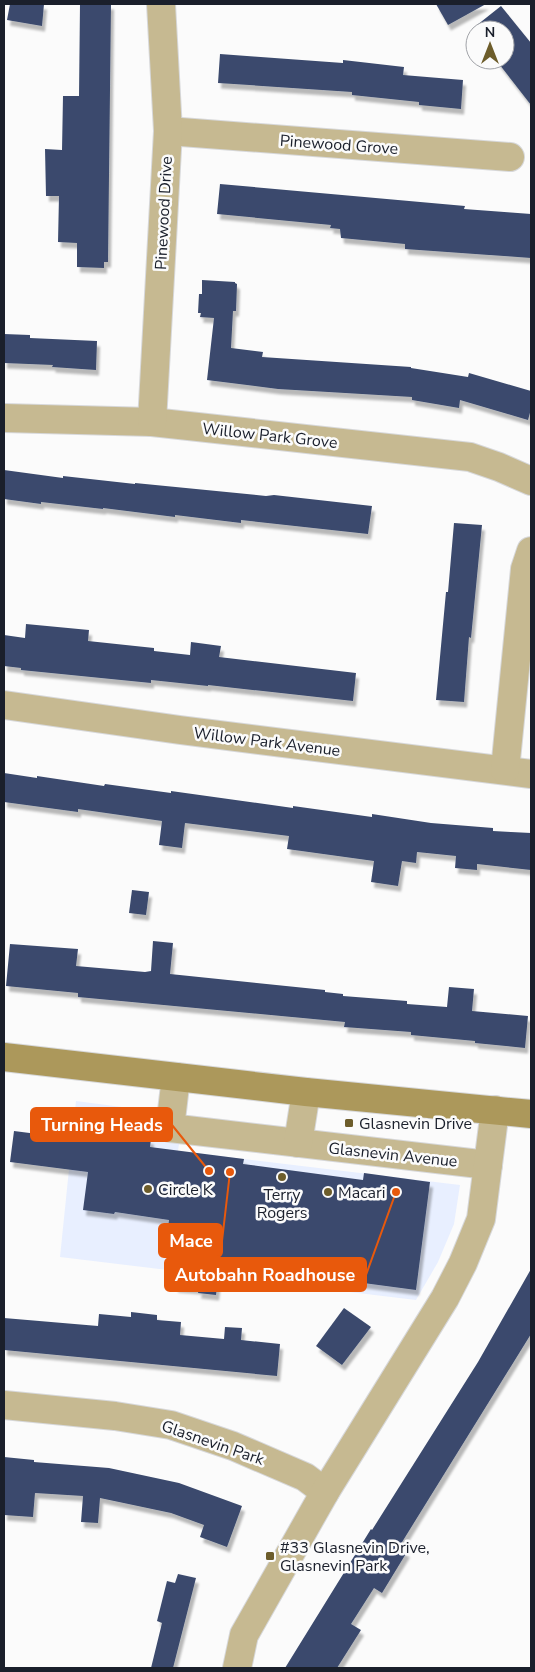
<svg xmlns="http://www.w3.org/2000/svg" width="535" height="1672" font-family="'Nunito Sans',sans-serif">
  <defs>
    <filter id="shadow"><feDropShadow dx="3" dy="5.5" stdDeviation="1" flood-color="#0004"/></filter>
  </defs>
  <rect width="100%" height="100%" fill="#fbfbfb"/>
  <path fill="#e8efff" d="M76,1101l107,14 -5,36 282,34 -6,39 -16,38 -22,38 -356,-43z"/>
  <g fill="#3b4a6d" filter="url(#shadow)">
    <path d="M10,4h34l-2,22 -35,-6z"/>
    <path d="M80,4h31l-3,258h-4v6l-27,-1v-24l-19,-1 1,-46h-13l-1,-47 17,1 1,-54h16z"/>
    <path d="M436,4h50l-38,21z"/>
    <path d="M501,6l30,37v62l-35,-45h9v-30h-30v3l-3,-4z"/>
    <path d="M220,54l123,9v-3l61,7 -1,8 60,5 -2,29 -42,-4v-3l-67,-7v-3l-134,-9z"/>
    <path d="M220,184l245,22 -1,3 67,5v44l-126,-9v-5l-64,-6 -1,-9 -10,-1 1,-3 -114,-11z"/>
    <path d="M202,280l33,2v1l2,1 -1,27h-3l-2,37 32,4 -1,5 149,10v1l57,9 1,-4 62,18v18l-3,11 -68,-20 -1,8 -47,-8v-3l-134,-8 -71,-9 7,-62 -14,-1 1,-4h-3l1,-19h3z"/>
    <path d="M4,334l26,1v3l67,3 -1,29 -44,-3 1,-2 -49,-2z"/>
    <path d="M4,470l59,8v-2l72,8v-1l131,13 8,-1 98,11 -4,28 -127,-14v3l-66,-8v2l-72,-9v1l-62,-7v2l-37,-5z"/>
    <path d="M454,523l28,2 -11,113 -2,-1 -5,65 -28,-2 10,-108h2z"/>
    <path d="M26,624l63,6 -1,11 66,7v3l36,4 1,-13 30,4 -2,11 137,16 -3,28 -145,-16v1l-57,-6v3l-130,-13v-2l-17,-2v-31l21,3z"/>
    <path d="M4,773l33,5v-2l67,10 1,-2 66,9v-2l122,17v-2l79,11v-3l59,9 62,5v3l38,2v37l-54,-6v6l-22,-2 1,-12 -39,-4 -1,11 -14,-2 -4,25 -27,-4 3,-21 -87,-12 2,-13 -104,-13 -3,25 -23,-3 3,-24 -84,-12v3l-74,-10z"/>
    <path d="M132,890l17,2 -3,23 -17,-2z"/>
    <path d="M153,941l20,2 -3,31 155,16v2l18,2v2l64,5v3l40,3 2,-20 25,2 -2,22 56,5 -3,32 -50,-5v-2l-64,-6v-3l-67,-5 1,-5 -267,-25v-4l-72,-7 4,-42 68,5 -2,17 69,6 6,-1z"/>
    <path d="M95,1116l38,5 -2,15 20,3 -1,8 94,12 -1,5 120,16 1,-7 66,9 -14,108 -196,-26 -4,31 -18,-2 1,-4 -24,-2 2,-29 -13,-1 5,-37 -54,-8 -1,2 -31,-4 5,-38 -78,-10 4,-31 78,10z"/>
    <path d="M531,1269v65l-132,213 8,5 -25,41 -8,-5 -23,36 10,6 -24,38h-52l86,-139 1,1 106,-168z"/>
    <path d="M344,1308l27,19 -29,38 -26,-19z"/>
    <path d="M131,1312l26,3v5l24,2 -1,13 44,4 1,-12 17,1 -1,12 39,4 -3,32 -273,-26v-32l94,8 1,-12 32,3z"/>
    <path d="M4,1457l30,3v2l75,6 70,15 63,23 -15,41 -27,-10 4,-12 -33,-12 -71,-15 -2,25 -17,-1 2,-26 -48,-3 -2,24 -29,-2z"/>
    <path d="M178,1574l18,4 -23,90h-22l11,-45 -5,-2 10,-40 8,2z"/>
  </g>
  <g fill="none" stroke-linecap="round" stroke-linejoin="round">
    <defs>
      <g id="street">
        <path d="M168,131l342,26"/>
        <path d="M4,418l148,4 318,35 29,10 32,14"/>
        <path d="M152,422l16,-291 -7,-127"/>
        <path d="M4,705l176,25 351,44"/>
        <path d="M505,770l20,-201 6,-18"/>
        <path d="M176,1077l-6,51 318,37"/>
        <path d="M298,1143l8,-51"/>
        <path d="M4,1405l111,11 56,9 62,21 72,31 20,15"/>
        <path d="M237,1668l7,-33 81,-143 120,-194 18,-35 18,-44 14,-109"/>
      </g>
      <path id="secondary" d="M4,1057l302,35 225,22"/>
    </defs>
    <use href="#street" stroke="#d7d8da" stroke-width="30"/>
    <use href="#secondary" stroke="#d7d8da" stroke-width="30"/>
    <use href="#street" stroke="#c6b991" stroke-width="28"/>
    <use href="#secondary" stroke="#ac985b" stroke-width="28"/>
  </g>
  <g fill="#6d5d2b" stroke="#fbfbfb" stroke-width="2">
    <rect x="344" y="1118" width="10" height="10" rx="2.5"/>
    <circle cx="282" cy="1177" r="5"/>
    <circle cx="148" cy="1189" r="5"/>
    <circle cx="328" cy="1192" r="5"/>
    <rect x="265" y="1551" width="10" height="10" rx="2.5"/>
  </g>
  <g text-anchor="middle" stroke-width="5" stroke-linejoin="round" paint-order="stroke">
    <g font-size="16" fill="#1a1f2b" stroke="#fbfbfb">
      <text transform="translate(339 144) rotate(4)" y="6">Pinewood Grove</text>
      <text transform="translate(163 213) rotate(-87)" y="6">Pinewood Drive</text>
      <text transform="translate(270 435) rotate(6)" y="6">Willow Park Grove</text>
      <text transform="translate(267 741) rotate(7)" y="6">Willow Park Avenue</text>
      <text transform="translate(393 1154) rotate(6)" y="6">Glasnevin Avenue</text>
      <text transform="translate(213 1442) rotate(19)" y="6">Glasnevin Park</text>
    </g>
    <g font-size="16" fill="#1a1f2b" stroke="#fbfbfb" text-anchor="start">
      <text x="359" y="1129">Glasnevin Drive</text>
      <text x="158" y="1195">Circle K</text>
      <text x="338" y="1198">Macari</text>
      <text x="282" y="1200" text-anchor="middle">Terry<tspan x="282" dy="18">Rogers</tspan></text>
      <text x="280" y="1553">#33 Glasnevin Drive,<tspan x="280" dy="18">Glasnevin Park</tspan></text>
    </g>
  </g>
  <path fill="none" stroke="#e8590c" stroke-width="2" d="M209 1171L172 1125M230 1172L222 1241M396 1192L366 1275"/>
  <g fill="#e8590c" stroke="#fbfbfb" stroke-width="2">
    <circle cx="209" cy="1171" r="5"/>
    <circle cx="230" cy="1172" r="5"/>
    <circle cx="396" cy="1192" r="5"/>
  </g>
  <g fill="#e8590c" stroke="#e8590c" stroke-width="2">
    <rect x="31" y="1108" width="141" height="33" rx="5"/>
    <rect x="159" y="1224" width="63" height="33" rx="5"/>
    <rect x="165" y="1258" width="201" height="33" rx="5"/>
  </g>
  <g font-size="18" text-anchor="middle" font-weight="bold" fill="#fff">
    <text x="102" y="1131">Turning Heads</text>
    <text x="191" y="1247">Mace</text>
    <text x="265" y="1281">Autobahn Roadhouse</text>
  </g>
  <rect width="535" height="1672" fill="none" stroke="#1a1f2b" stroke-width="10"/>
  <g transform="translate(490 45)"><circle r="24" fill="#fbfbfb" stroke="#a1a3a8"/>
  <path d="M0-4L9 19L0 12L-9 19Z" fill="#6d5d2b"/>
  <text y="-8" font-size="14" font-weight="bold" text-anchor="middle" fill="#1a1f2b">N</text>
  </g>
</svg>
